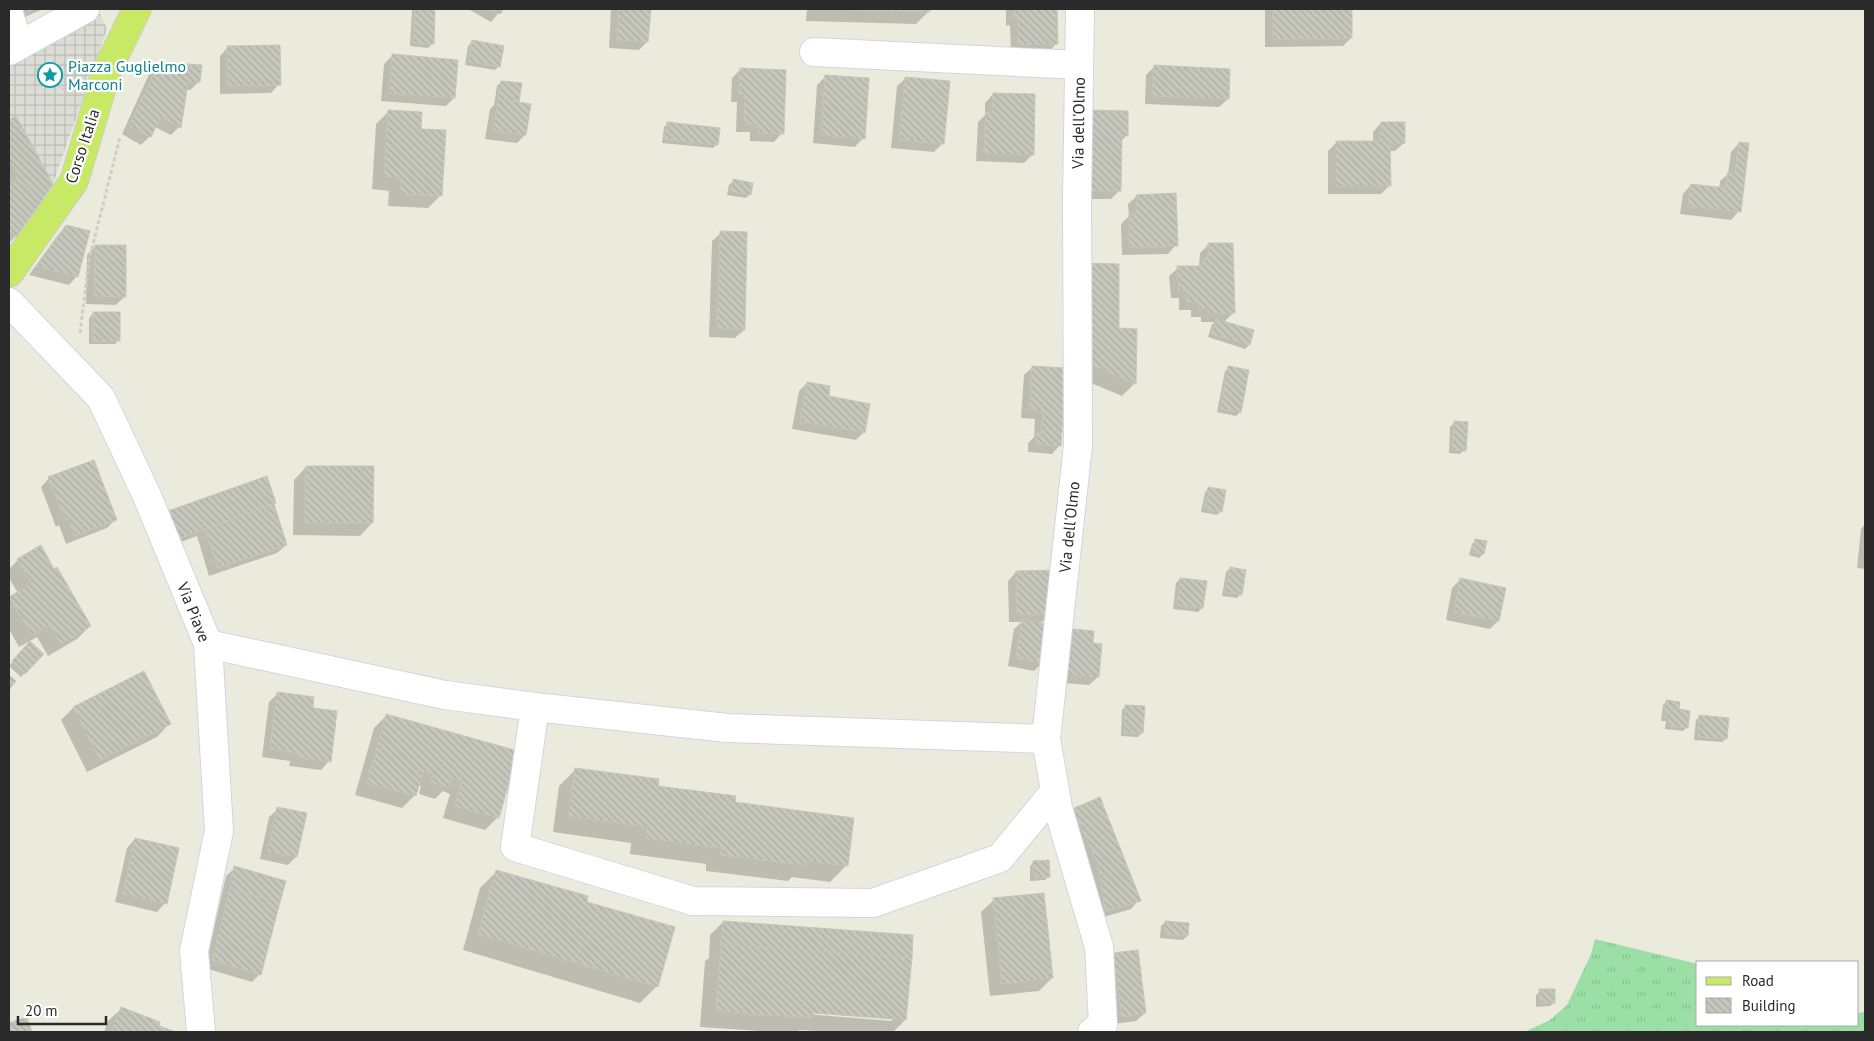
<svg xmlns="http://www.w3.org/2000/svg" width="1874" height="1041" font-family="'PT Sans',sans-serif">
  <defs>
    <pattern id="grass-tufts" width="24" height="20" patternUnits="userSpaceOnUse" patternTransform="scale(1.25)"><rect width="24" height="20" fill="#9cdfa6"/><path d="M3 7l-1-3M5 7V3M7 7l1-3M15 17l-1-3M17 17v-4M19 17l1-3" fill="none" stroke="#87c08f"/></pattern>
    <pattern id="plaza-grid" width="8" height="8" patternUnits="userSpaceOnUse" patternTransform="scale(1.25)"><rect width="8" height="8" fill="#dbdcd4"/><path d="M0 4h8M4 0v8" fill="none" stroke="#bcbdb6"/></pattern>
    <pattern id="building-back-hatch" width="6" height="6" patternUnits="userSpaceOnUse" patternTransform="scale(1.25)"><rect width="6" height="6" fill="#c6c7bc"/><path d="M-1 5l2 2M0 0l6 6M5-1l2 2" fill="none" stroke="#aaaba2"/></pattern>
  </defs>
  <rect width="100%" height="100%" fill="#ebebdd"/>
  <path fill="url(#grass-tufts)" d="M1595,939l103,25v61h160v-12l7,-1v20h-341l26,-12 17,-15 24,-51z"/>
  <path fill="url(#plaza-grid)" d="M98,9l9,20 -54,155 -37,-68 -7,4v-69z"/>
  <g fill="#0003" fill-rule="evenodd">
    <path d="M9,9h34l-34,15z"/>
    <path d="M412,9h22l-2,35 -4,4 -18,-2z"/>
    <path d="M468,9h34l-11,13z"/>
    <path d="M611,9h38l-2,33 -8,8 -30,-2z"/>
    <path d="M807,9h122v2l-13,13 -110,-3z"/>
    <path d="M1006,9h50l1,34 -9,9 -37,1 -1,-28 -4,1z"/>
    <path d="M1265,9h86v29l-8,8 -78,1z"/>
    <path d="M472,42l27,24 -4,4 -30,-5 3,-19z"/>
    <path d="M228,47l51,37 -8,9 -51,1v-38z"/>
    <path d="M392,56l62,42 -8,8 -65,-5 3,-37z"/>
    <path d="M159,63l40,19 -9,8h-5l-6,37 -8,8 -16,-8 -5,9 -9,9 -19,-11 28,-62z"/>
    <path d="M1155,66l73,33 -9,8 -74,-3 1,-29z"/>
    <path d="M741,69l41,64 -8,9 -24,-1v-9h-14l1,-30h-6l1,-24z"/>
    <path d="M825,77l38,61 -8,9 -42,-4 4,-58z"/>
    <path d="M906,78l37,65 -9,9 -43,-4 6,-62z"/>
    <path d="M501,82l19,2 -3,19 8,32 -8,8 -32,-4 5,-30 4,-4 3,-19z"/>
    <path d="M993,94l39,61 -8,8 -48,-2 2,-39 7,-7v-12z"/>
    <path d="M388,112l52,84 -12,12 -40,-2 1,-15 -17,-2 4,-65z"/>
    <path d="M16,117l35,67 -36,53 -6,6v-122z"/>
    <path d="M1079,120l48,15 -6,6 -2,50 -8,8h-34z"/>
    <path d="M668,123l49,21 -4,4 -51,-5 2,-16z"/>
    <path d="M1381,123l23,20 -9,8h-6l1,34 -9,9h-53v-43l8,-8 37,-1v-10z"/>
    <path d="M1739,143v68l-8,9 -51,-6 3,-20 8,-9 28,3 1,-7 8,-7 3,-22z"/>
    <path d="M733,181l17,13 -4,4 -19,-3 2,-10z"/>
    <path d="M1137,196l39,49 -8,9 -46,1 -1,-31 8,-8 -1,-12z"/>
    <path d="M67,227l10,49 -8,9 -40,-10 29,-40z"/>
    <path d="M721,233l23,97 -9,8 -26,-1 3,-96z"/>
    <path d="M1208,245l25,68 -10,10 29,8 -3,14 -4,4 -37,-12 4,-13 3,-2h-14v-5h-10v-7h-12v-12h-8l-2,-22 9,-8 21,-1 1,-14z"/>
    <path d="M95,246l30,50 -9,9 -30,-1 1,-49z"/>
    <path d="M93,314l26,26 -4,4h-26v-26z"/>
    <path d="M1117,330h18l-1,54 -12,12 -55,-23z"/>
    <path d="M1033,367l27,78 -8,9 -24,-2v-9l6,-6 1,-18 -14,-1 3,-43z"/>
    <path d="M1229,368l11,44 -4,4 -19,-4 8,-41z"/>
    <path d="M807,383l20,14 37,35 -8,8 -64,-11 7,-38z"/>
    <path d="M1454,423l10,27 -4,4 -11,-1 1,-26z"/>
    <path d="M306,467l66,56 -12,13 -67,-1 1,-55z"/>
    <path d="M266,477l20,68 -9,8 -68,23 -12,-40 -30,11z"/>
    <path d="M49,478l66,42 -8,8 -41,16 -7,-19 -3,2 -15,-40z"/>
    <path d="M1209,488l12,23 -4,4 -16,-3 4,-20z"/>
    <path d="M1865,524v45l-8,-1 4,-39z"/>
    <path d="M1476,540l7,14 -4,4 -10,-3 3,-11z"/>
    <path d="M18,560l36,11 36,55 -13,13 -29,17 -11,-19 -18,10 -10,-18v-30l9,-6 -9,-15v-9z"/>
    <path d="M1230,568l11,26 -4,4 -15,-2 4,-24z"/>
    <path d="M1016,572l35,41 -9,9h-6l7,40 -9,9 -26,-5 6,-37 8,-7h-13l-1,-41z"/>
    <path d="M1180,579l22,29 -4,4 -25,-3 3,-26z"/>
    <path d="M1461,579l37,42 -8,8 -44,-9 6,-32z"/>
    <path d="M30,643l12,11 -21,23 -12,-11z"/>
    <path d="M1092,645l6,32 -9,8 -39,-3z"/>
    <path d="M143,673l26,51 -12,13 -70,35 -26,-52 12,-12z"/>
    <path d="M278,693l33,16 18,52 -8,9 -32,-4 1,-5 -28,-4 7,-55z"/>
    <path d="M1667,701l11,10 9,16 -4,4 -18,-2 1,-8h-5l2,-16z"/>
    <path d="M1126,706l16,27 -4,4 -17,-1 1,-26z"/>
    <path d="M386,716l130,36 -18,65 -13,13 -42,-12 7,-24 -7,-3 -8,8 -16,-5 2,-8 -4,-1 -2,10 -13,13 -47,-13 19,-67z"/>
    <path d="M1700,716l26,23 -4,3 -28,-2 2,-20z"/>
    <path d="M575,770l159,34 112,62 -16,16 -38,-5 -4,4 -82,-10v-7l-76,-10 1,-11 -78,-11 6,-46z"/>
    <path d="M278,809l18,48 -8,8 -28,-6 9,-42z"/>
    <path d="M1073,810l66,90 -8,9 -34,10z"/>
    <path d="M135,839l30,64 -8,9 -42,-10 12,-54z"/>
    <path d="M1034,862l15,14 -4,4 -15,1v-15z"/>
    <path d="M235,868l25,106 -8,8 -47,-14 21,-92z"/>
    <path d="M496,872l89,31 88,25 -17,59 -16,16 -177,-53 17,-62z"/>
    <path d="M994,900l58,78 -13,13 -49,5 -9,-84z"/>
    <path d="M723,922l182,98 -12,12h-58l-36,-2 -3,2h-22l-74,-5 5,-66 4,-3 1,-23zM806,1012l86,6v3l-86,-7z"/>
    <path d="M1165,922l22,14 -4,4 -23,-2 1,-12z"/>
    <path d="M1114,954l31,59 -9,8 -22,3 -9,-61z"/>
    <path d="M1540,991l14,12 -4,3 -14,1v-12z"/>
    <path d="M121,1009l36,18 16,5h-69l4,-11z"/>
  </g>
  <g fill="url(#building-back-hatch)" stroke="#c5c7b7">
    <path d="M14,9h21l-19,8z"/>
    <path d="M415,9h20l-1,35 -21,-1z"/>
    <path d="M490,9h14l-4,5z"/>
    <path d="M619,9h32l-3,33 -31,-2z"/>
    <path d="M818,9h112v3z"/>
    <path d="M1014,9h43l1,35 -40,1v-27h-4z"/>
    <path d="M1273,9h79v29l-79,1z"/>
    <path d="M472,40l32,6 -4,21 -32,-6z"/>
    <path d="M280,45l1,40 -53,1 -1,-40z"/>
    <path d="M392,54l66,6 -3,38 -66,-5z"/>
    <path d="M159,62l43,3 -2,17 -12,1 -7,45 -20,-11 -10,20 -22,-11z"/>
    <path d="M1154,65l76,4 -1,30 -77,-3z"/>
    <path d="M740,68l46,2 -2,64 -26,-1v-9h-14l1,-30h-6z"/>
    <path d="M825,75l44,3 -4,61 -44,-4z"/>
    <path d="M905,77l45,4 -6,63 -45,-4z"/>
    <path d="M501,81l21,2 -3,19 -21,-3z"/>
    <path d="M993,93l42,1 -1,61 -50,-2 2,-41 6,1z"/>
    <path d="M498,99l33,5 -5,31 -33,-4z"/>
    <path d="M388,110l34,2 -1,17 25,1 -4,66 -42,-2 1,-16 -17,-1z"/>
    <path d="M1087,110l41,1v25l-6,-1 -1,56h-36z"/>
    <path d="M16,116l37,68 -12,18 -32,-41v-41z"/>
    <path d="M667,122l53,6 -2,17 -53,-6z"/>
    <path d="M1381,122h24v21h-15l1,43h-55v-45h44z"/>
    <path d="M1739,142l10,1 -8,69 -53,-6 3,-22 35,4 2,-16h7z"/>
    <path d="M19,174l22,28 -25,35 -7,-7v-51l5,4z"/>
    <path d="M733,179l20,4 -2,12 -21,-4z"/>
    <path d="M1176,193l2,53 -48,1 -1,-33h8l-1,-19z"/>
    <path d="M66,225l24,6 -12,46 -42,-11z"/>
    <path d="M720,231l27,1 -2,98 -28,-1z"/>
    <path d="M1208,243h25l2,70 -26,1 -1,-5h-9v-7h-12v-12l-8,1 -2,-25h23l8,-10z"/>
    <path d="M95,245h31v52l-32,-1z"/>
    <path d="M1082,263l37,1v64l18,1 -1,55 -56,-24z"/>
    <rect x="93" y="312" width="27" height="29"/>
    <path d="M1216,319l38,11 -4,15 -39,-11z"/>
    <path d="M1032,366l34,2 -5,78 -26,-2 1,-11 5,1 2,-23 -14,-1z"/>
    <path d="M1228,366l21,4 -8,43 -21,-4z"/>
    <path d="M807,382l23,4 -1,10 41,8 -5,29 -65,-12z"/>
    <path d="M1454,421l14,1 -2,29 -14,-1z"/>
    <path d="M94,460l23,60 -42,16 -7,-18 -3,1 -17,-42z"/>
    <path d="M306,466h68l-1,57h-68z"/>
    <path d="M267,476l9,27 -101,37 -10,-28z"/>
    <path d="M1208,487l18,3 -4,22 -18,-3z"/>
    <path d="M274,504l13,41 -69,23 -13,-39z"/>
    <path d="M1475,539l12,2 -3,13 -12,-2z"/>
    <path d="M41,545l13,24 3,-2 34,59 -30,18 -11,-19 -18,10 -23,-38 23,-13 -15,-25z"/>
    <path d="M1230,567l16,3 -4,25 -17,-3z"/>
    <path d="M1059,570l-7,44h-35l-1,-43z"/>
    <path d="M1180,578l27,3 -4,27 -26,-3z"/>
    <path d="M1460,578l46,10 -7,33 -45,-9z"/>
    <path d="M1022,619l29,6 -7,38 -28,-5z"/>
    <path d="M1062,628l32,3 -1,12 9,1 -3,33 -41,-3z"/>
    <path d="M30,641l14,13 -19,20 -13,-13z"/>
    <path d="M144,671l27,53 -71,36 -27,-53z"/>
    <path d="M9,675l7,6 -7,9z"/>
    <path d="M277,692l37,5 -1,11 24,3 -6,51 -34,-5 1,-4 -28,-4z"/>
    <path d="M1666,700l14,2 -1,7 11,2 -2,17 -19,-2v-8l-4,-1z"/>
    <path d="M1125,705l20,1 -2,27h-19z"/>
    <path d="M386,714l132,37 -19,67 -44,-12 7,-25 -11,-3 -2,9 -18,-5 2,-9 -10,-2 -7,25 -49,-13z"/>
    <path d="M1699,715l30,3 -2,21 -29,-2z"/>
    <path d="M575,768l84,11 -1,7 78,10 -1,6 119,16 -6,48 -42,-5 -1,4 -84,-10 1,-7 -76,-10 1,-11 -78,-11z"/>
    <path d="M1100,797l41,104 -36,10 -7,-48 -26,-54z"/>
    <path d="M277,807l30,6 -10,44 -29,-6z"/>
    <path d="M135,838l44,10 -12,56 -44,-10z"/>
    <path d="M1049,860l1,17 -16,1 -1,-17z"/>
    <path d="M234,866l52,15 -6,21 -50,-13z"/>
    <path d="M496,870l92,26 -1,6 88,25 -17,60 -180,-53z"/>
    <path d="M230,889l50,13 -19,73 -49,-15z"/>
    <path d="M1044,893l9,85 -51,6 -9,-86z"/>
    <path d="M723,921l190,14 -1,23 -191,-14z"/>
    <path d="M1165,921l24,2 -1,13 -24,-2z"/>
    <path d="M721,944l191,14 -6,62 -93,-7 -1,5 -96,-7z"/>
    <path d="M1138,950l8,63 -24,4 -9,-64z"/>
    <path d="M1539,989h16v14h-15z"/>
    <path d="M121,1007l39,15 -1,4 17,6h-65z"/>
    <path d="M27,1017l5,15h-23v-9z"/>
  </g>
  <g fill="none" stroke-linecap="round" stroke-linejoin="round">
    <defs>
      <g id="minor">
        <path d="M1080,9l-3,192 1,244 -32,294 12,69 41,139 4,77 -11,8"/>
        <path d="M9,14l10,31"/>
        <path d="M9,51l76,-42"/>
        <path d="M814,52l265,13"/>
        <path d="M9,302l92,96 46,98 61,148 11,187 -25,120 7,81"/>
        <path d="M208,644l237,51 90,12 192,21 319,11"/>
        <path d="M535,707l-20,140 178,54 180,2 127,-45 55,-67"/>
      </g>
      <path id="major" d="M9,273l65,-92 33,-111 30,-61"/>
    </defs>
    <use href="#minor" stroke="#d7d2e2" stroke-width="30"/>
    <use href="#major" stroke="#ccc" stroke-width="30"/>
    <g stroke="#ccc" stroke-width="3" stroke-dasharray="4 2.5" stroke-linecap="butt">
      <path d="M36,69l22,16 14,8"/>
      <path d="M80,333l9,-73 31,-123"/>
    </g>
    <use href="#minor" stroke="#fff" stroke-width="28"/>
    <use href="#major" stroke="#c8e965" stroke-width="28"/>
  </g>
  <defs>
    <symbol id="sight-ring" viewBox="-11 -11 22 22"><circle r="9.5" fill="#fff" stroke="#0f9aa8" stroke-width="1.5"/><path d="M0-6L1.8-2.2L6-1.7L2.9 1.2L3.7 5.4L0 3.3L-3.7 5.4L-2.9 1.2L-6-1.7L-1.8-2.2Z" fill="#0f9aa8"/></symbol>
  </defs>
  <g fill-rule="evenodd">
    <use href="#sight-ring" x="36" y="61" width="28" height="28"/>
  </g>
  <g text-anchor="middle" stroke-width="4.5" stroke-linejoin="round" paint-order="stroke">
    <g font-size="16" fill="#0d838f" stroke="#fff" text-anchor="start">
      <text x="68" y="72">Piazza Guglielmo<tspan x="68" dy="18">Marconi</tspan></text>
    </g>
    <g font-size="16" fill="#2a2a2a" stroke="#fff">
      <text transform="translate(1078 123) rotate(-89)" y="6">Via dell'Olmo</text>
      <text transform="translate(82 146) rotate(-72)" y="6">Corso Italia</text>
      <text transform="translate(1069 527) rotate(-84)" y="6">Via dell'Olmo</text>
      <text transform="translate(194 612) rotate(68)" y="6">Via Piave</text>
    </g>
  </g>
  <rect width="1874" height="1041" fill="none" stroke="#2a2a2a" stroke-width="20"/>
  <rect x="1696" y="961" width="162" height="65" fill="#ffffff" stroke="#aaaaaa"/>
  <rect x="1706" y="977" width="25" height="8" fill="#c8e965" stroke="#aaaaaa"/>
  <text x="1742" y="986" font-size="15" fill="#2a2a2a">Road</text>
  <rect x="1706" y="998" width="25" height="15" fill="url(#building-back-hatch)" stroke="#aaaaaa"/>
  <text x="1742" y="1011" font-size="15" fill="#2a2a2a">Building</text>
  <path d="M18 1016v8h88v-8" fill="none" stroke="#2a2a2a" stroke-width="2.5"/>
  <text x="25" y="1016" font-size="15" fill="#2a2a2a" stroke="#ffffff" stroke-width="4" paint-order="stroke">20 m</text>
</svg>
